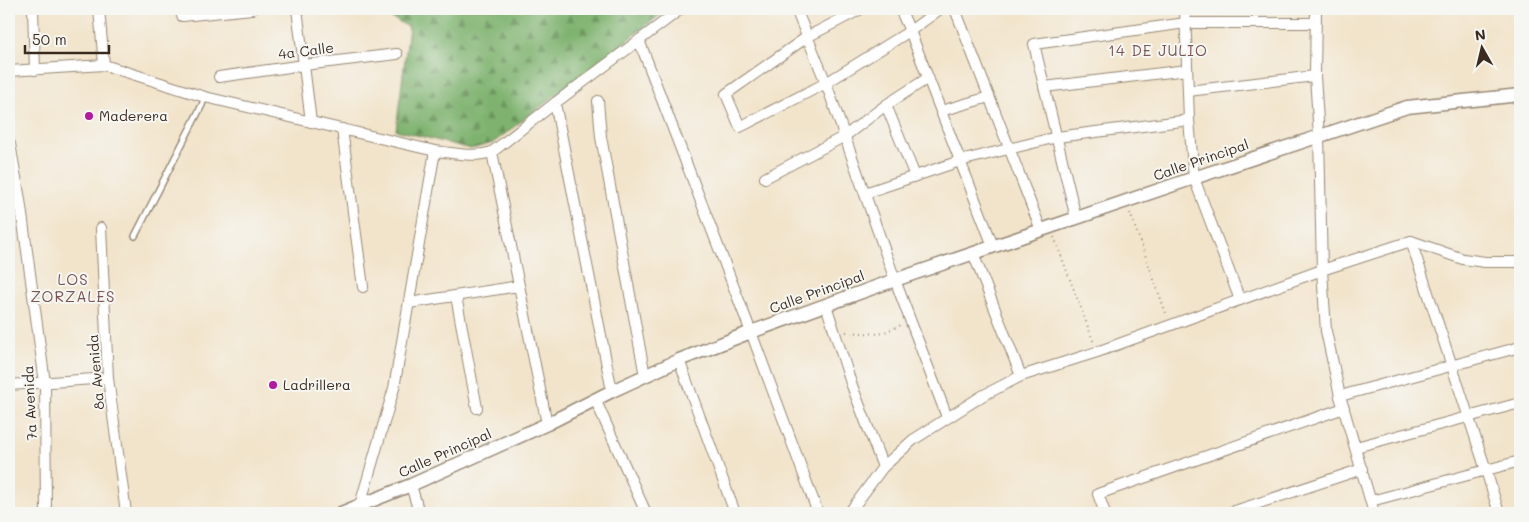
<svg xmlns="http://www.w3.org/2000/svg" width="1529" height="522" font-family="Mali,sans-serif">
  <defs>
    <pattern id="forest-firs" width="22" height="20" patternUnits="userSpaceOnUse" patternTransform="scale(1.25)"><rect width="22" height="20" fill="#7eb26e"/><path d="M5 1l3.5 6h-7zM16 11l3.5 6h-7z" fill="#68915a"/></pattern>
  </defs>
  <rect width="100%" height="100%" fill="#f6f6f2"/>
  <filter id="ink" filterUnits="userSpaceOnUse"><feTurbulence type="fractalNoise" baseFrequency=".02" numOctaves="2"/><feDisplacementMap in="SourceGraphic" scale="10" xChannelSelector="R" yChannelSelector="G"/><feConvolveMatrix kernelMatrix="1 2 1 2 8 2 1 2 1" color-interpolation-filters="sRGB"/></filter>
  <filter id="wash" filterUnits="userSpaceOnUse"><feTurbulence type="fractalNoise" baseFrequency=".0096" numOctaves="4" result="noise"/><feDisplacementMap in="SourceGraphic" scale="20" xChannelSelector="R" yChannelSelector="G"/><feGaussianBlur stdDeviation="1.12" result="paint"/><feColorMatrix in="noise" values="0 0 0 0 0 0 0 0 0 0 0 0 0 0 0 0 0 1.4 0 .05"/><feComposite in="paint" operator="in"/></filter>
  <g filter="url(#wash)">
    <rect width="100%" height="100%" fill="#f2e4cb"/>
    <path fill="url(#forest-firs)" stroke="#5c6e46" d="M381,9h188l6,2 1,-2h92l-175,134 -22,6 -75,-19 13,-103 -27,-14z"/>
  </g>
  <g filter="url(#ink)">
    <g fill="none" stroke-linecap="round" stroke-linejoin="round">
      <defs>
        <path id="service" d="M135,236l67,-131 3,-8"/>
        <g id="minor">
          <path d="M33,9l2,61"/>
          <path d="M99,9l5,56"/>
          <path d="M297,9l14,113"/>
          <path d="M796,9l30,74 69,197 52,137"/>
          <path d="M861,9l-54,28 -81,57 14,33 86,-44 84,-52 30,-22"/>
          <path d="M900,9l10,22 83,215"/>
          <path d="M955,9l86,221"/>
          <path d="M1185,9l4,111 5,58 46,122"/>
          <path d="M1316,9l-1,67 4,60 3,134 4,61 14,65 34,117"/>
          <path d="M182,16l70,-7"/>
          <path d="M639,40l112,292 67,181"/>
          <path d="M9,71l95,-6 101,32 230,54c20,2 38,7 57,1l63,-49 126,-94"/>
          <path d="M219,77l85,-12 93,-11"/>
          <path d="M1044,87l143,-17"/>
          <path d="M1188,91l127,-15"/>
          <path d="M598,101l3,36 44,239"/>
          <path d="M555,103l57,288"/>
          <path d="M886,105l29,71"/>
          <path d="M941,111l48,-14"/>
          <path d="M342,129l21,158"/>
          <path d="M10,144l10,56 25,183 1,130"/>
          <path d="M492,152l55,272"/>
          <path d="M765,178l80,-42 41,-31 42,-27"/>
          <path d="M865,193l95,-32 97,-24 132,-17"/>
          <path d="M1076,218l-42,-174 152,-21h130"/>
          <path d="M101,228l7,150 18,135"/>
          <path d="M1411,241l75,229 13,43"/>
          <path d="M973,253l48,123"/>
          <path d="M456,296l21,112"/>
          <path d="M409,303l110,-17"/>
          <path d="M826,305l25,78 32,84"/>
          <path d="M679,360l56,153"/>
          <path d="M9,385l99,-7"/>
          <path d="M1340,396l180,-49"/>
          <path d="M595,399l51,114"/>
          <path d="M1356,447l164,-44"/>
          <path d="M411,485l8,28"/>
          <path d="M1371,501l149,-40"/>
          <path d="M360,505l34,-117 41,-237"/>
          <path d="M849,513l34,-46 30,-27 69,-44 39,-20 76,-24 225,-82 89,-29 52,18 22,3h35"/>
          <path d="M1105,513l-7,-19 246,-86"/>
          <path d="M1229,513l133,-44"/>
        </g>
        <path id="tertiary" d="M341,513l70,-28 136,-61 65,-33 67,-31 72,-28 144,-52 299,-102 213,-71 113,-12"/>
      </defs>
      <use href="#service" stroke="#968774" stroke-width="8"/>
      <use href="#minor" stroke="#968774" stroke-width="12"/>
      <use href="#tertiary" stroke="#968774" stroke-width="15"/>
      <g stroke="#968774" stroke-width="2" stroke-dasharray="1 4" stroke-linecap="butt">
        <path d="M1130,213l37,103"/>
        <path d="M1054,237l40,106"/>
        <path d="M846,332l34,2 21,-9"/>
      </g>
      <use href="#service" stroke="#fff" stroke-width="5"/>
      <use href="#minor" stroke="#fff" stroke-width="10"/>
      <use href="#tertiary" stroke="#fff" stroke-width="12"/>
    </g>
  </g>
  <g fill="#b5179e" stroke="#f6f6f2" stroke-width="2">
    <circle cx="89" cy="116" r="5"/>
    <circle cx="273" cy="385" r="5"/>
  </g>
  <g text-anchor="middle" stroke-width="4" stroke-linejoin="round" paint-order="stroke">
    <g font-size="14" fill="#3b2a1e" stroke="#f6f6f2">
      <text transform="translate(306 51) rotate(-7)" y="5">4a Calle</text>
      <text transform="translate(1201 160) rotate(-19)" y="5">Calle Principal</text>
      <text transform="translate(817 292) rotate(-20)" y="5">Calle Principal</text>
      <text transform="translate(96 372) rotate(-95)" y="5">8a Avenida</text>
      <text transform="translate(30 403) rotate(-93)" y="5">7a Avenida</text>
      <text transform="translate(445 453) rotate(-24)" y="5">Calle Principal</text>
    </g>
    <g font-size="14" fill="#3b2a1e" stroke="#f6f6f2" text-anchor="start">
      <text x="99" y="121">Maderera</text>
      <text x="283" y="390">Ladrillera</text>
    </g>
    <g font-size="15" letter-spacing="1" fill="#7b5657" stroke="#f6f6f2">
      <text x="1158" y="56">14 DE JULIO</text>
      <text x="73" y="285">LOS<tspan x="73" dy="17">ZORZALES</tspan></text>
    </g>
  </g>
  <rect width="1529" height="522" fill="none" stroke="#f6f6f2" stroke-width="30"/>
  <g transform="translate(1482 48) rotate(352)" stroke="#f6f6f2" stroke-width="4" paint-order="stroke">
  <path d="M0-4L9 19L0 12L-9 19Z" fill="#3b2a1e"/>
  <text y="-8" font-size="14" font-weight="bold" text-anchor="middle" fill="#3b2a1e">N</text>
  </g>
  <path d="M25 45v8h84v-8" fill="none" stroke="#3b2a1e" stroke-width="2.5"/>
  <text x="32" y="45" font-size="15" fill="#3b2a1e" stroke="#f6f6f2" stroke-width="4" paint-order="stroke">50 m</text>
</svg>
